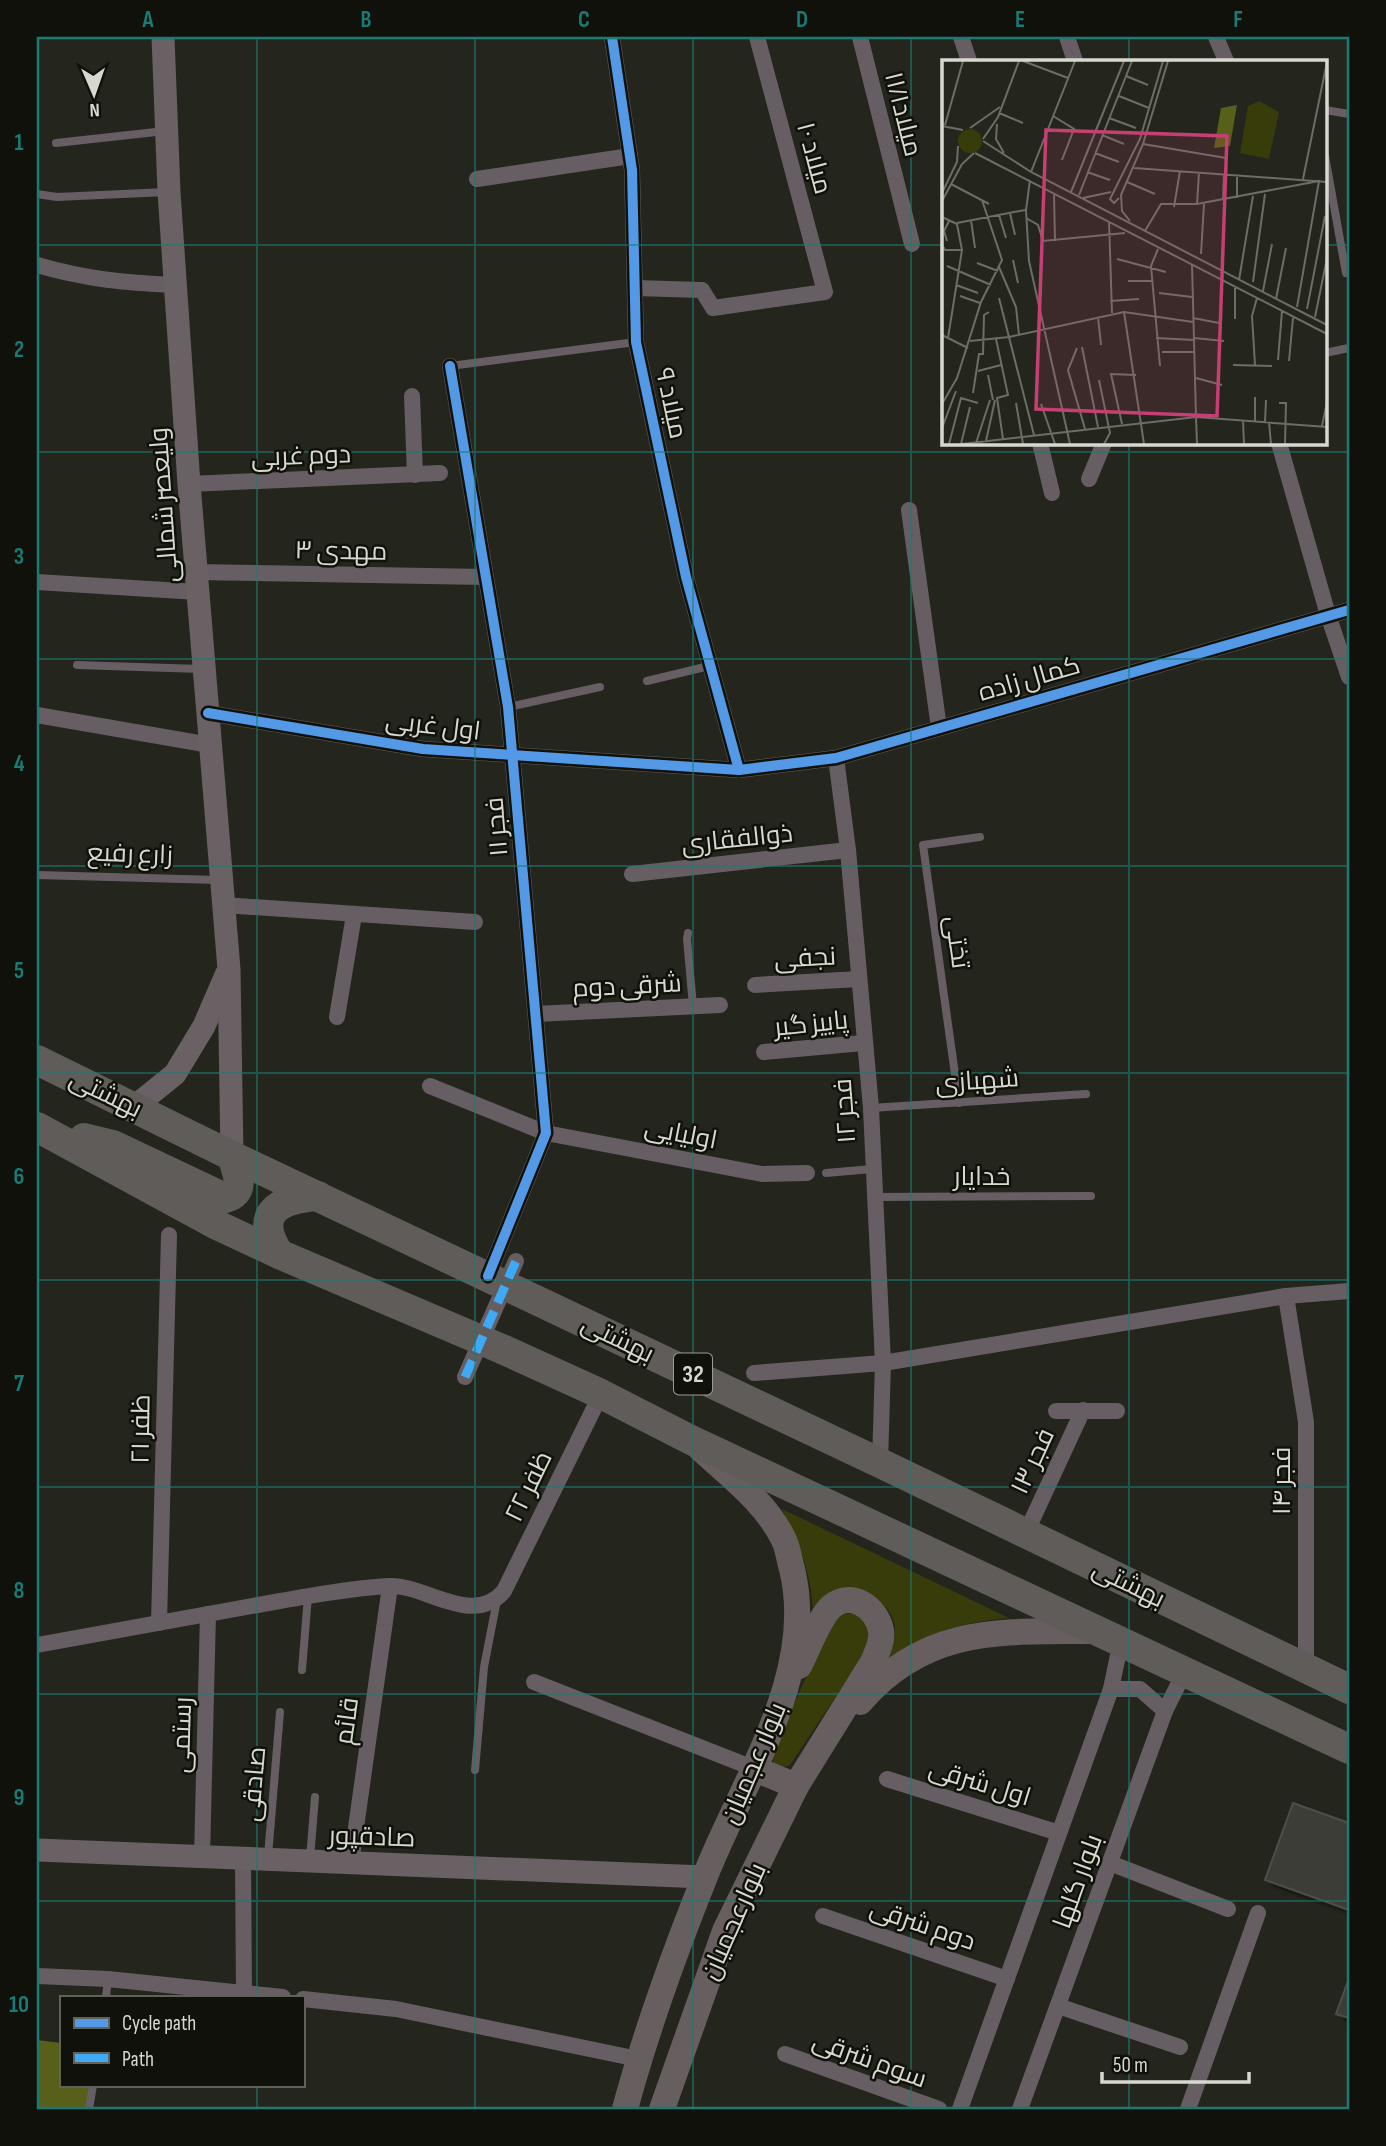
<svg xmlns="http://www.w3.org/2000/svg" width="1386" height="2146" font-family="'Sofia Sans Condensed',Cairo,sans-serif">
  <defs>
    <filter id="shadow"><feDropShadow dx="8" dy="4.5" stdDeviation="2" flood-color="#0009"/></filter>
  </defs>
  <rect width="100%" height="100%" fill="#24261e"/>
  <g fill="#373c0a">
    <path d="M782,1509l227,109c-48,4 -82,15 -122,43 13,-29 12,-47 -15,-65l-59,17c-1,-41 -14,-67 -31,-104z"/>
    <path d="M845,1614h11l15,9 -2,24 -79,118 -11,3 -5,-3 -3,-11 58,-126 7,-10z"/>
  </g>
  <path fill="#575f1a" d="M37,2040l24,3v42h32l-4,24h-52z"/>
  <g fill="#3c3e37" stroke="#4d4e48" stroke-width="2" filter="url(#shadow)">
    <path d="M1293,1803l56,20v87l-84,-30z"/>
    <path d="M1349,1978v40l-13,-4z"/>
  </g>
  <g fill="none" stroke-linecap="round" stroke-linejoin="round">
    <g stroke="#665e62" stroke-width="8">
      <path d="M1325,110l24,4"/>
      <path d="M56,143l109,-12"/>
      <path d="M1325,156l21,117"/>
      <path d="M37,194l20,3 109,-5"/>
      <path d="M1325,353l24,-5"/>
      <path d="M450,366l186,-24"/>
      <path d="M77,665l124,4"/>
      <path d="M647,681l62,-15"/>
      <path d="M508,707l92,-20"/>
      <path d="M37,875l181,5"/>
      <path d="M688,933l-1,6 6,67"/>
      <path d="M959,1103l-36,-258 57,-8"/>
      <path d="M871,1108l215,-14"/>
      <path d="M826,1173l46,-4"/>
      <path d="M873,1197l218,-1"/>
      <path d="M302,1670l6,-74"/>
      <path d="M475,1770l9,-103 13,-67"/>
      <path d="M268,1856l12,-144"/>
      <path d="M310,1858l5,-61"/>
      <path d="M106,1997l2,-18"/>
      <path d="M89,2109l4,-24"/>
    </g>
    <g stroke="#665e62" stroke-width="16">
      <path d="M612,37l20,133 4,172 50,235 53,193"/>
      <path d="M860,37l52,207"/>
      <path d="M961,37l8,24"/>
      <path d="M1067,37l8,24"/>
      <path d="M1216,37l10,24"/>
      <path d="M477,179l153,-23"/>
      <path d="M37,265c49,14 87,18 138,20"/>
      <path d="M635,288l67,2 11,18 112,-16 -68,-255"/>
      <path d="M450,366l58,341 38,426 -58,143"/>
      <path d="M412,396l3,79"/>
      <path d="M1040,443l12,50"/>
      <path d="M1279,443l49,172 21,62"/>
      <path d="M1089,479l15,-36"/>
      <path d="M189,484l251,-11"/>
      <path d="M909,510l30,218"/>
      <path d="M196,572l290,5"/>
      <path d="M37,582l160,10"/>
      <path d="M208,713l215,36 316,21 97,-12 513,-148"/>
      <path d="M37,715l173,30"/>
      <path d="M836,758l12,92 23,258 12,255 -3,100"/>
      <path d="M632,874l216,-24"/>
      <path d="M223,905l252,17"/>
      <path d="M755,985l103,-6"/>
      <path d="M536,1014l184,-9"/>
      <path d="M337,1017l17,-102"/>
      <path d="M764,1052l99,-9"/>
      <path d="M430,1086l116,47 216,41 45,-1"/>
      <path d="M1286,1296l20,126v247"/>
      <path d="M754,1373l129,-10 403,-67 63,-5"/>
      <path d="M465,1377l51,-116"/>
      <path d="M1056,1411h61"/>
      <path d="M1026,1533l57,-123"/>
      <path d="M159,1623l10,-388"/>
      <path d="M37,1645c71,-13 143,-26 215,-39 45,-8 91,-17 137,-20 36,-2 84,42 115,5l97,-197"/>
      <path d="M534,1682l219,86"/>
      <path d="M1111,1689h29l25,22"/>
      <path d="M887,1779l172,54"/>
      <path d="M202,1857l6,-243"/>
      <path d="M243,1859l1,134"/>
      <path d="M351,1863l39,-277"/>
      <path d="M1110,1863l118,46"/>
      <path d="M823,1916l184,63"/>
      <path d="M37,1976l71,3 175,18"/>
      <path d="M303,1999l93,10 242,50"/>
      <path d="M1058,2006l122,41"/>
      <path d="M785,2054l154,55"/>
      <path d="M960,2109l151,-420 10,-48"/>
      <path d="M1020,2109l145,-398 20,-40"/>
      <path d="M1188,2109l70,-196"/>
    </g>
    <g stroke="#696164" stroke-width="23">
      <path d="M163,37l6,155 20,292 40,485 3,187"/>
      <path d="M134,1107l41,-33 29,-48 22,-51"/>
      <path d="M37,1850l667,27"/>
    </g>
    <g stroke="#675e60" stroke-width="26">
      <path d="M860,1702c67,-78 144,-70 237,-71"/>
      <path d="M753,1768l43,18"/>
      <path d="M625,2109c21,-78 49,-155 79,-230 37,-96 114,-204 88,-310 -3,-10 -4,-22 -9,-31 -18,-36 -53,-62 -82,-89"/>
      <path d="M662,2109l63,-178 71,-145 77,-124c4,-10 10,-21 8,-32 -5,-23 -30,-40 -50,-23 -12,11 -24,44 -32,59"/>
    </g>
    <g stroke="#605c5a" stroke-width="30">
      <path d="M37,1060l195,96 648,307 469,226"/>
      <path d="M37,1127l180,98 62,29 223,95 99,45 90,46 658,309"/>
      <path d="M84,1138l29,7 112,53c22,-5 12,-26 7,-42"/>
      <path d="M279,1254c-26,-41 -1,-55 39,-58"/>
    </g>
    <path stroke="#3fa9f5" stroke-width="9" stroke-dasharray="18 9" stroke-linecap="butt" d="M465,1377l51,-116"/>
    <defs>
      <g id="cycleway">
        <path d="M612,37l20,133 4,172 50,235 53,193"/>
        <path d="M450,366l58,341 38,426 -58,143"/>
        <path d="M208,713l215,36 316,21 97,-12 513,-148"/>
      </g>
    </defs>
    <use href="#cycleway" stroke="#10110b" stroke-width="15"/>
    <use href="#cycleway" stroke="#5399e6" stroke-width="10"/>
  </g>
  <path fill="none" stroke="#197b73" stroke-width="2" stroke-opacity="0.55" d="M257,37v1960M475,37v2072M693,37v2072M911,37v2072M1129,37v24M37,245h906M1325,245h24M1129,443v1666M37,452h1312M37,659h1312M37,866h1312M37,1073h1312M37,1280h1312M37,1487h1312M37,1694h1312M37,1901h1312M257,2085v24"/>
  <g text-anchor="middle" stroke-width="5" stroke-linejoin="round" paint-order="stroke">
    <rect fill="#10110b" stroke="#9b9d94" stroke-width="2" x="674" y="1353.5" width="38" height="41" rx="5"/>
    <g font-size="24" font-weight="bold" fill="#d7d9cf">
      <text x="693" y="1382">32</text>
    </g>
    <g font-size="26" fill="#d7d9cf" stroke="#10110b">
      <text transform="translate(904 114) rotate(76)" y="9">میلاد۱۱/۱</text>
      <text transform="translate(815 158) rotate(75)" y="9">میلاد ۱۰</text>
      <text transform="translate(672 403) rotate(78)" y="9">میلاد ۹</text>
      <text transform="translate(301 455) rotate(-2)" y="9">دوم غربی</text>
      <text transform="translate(163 505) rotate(-94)" y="9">ولیعصر شمالی</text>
      <text transform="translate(341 550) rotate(1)" y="9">مهدی ۳</text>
      <text transform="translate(1029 678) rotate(-16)" y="9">کمال زاده</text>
      <text transform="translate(433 725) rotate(7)" y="9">اول غربی</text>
      <text transform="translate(496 827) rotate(-95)" y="9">فجر ۱۱</text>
      <text transform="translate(737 838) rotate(-6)" y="9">ذوالفقاری</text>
      <text transform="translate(130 853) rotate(2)" y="9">زارع رفیع</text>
      <text transform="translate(958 942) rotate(82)" y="9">تختی</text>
      <text transform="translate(805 957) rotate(-3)" y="9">نجفی</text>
      <text transform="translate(627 985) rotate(-3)" y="9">شرقی دوم</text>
      <text transform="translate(811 1023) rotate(-6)" y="9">پاییز گیر</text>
      <text transform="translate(977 1080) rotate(-4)" y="9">شهبازی</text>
      <text transform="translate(106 1093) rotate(26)" y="9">بهشتی</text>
      <text transform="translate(844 1111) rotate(-94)" y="9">فجر ۱۲</text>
      <text transform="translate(681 1133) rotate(11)" y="9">اولیایی</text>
      <text x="982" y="1185">خدایار</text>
      <text transform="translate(618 1338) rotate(26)" y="9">بهشتی</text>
      <text transform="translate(140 1429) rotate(-89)" y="9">ظفر ۲۱</text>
      <text transform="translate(1032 1461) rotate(-65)" y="9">فجر ۱۳</text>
      <text transform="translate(1281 1481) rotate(-90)" y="9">فجر ۱۴</text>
      <text transform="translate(528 1486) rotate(-64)" y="9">ظفر ۲۲</text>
      <text transform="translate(1129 1583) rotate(26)" y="9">بهشتی</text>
      <text transform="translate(346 1721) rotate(-82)" y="9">قائم</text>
      <text transform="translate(181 1735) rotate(-88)" y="9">رستمی</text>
      <text transform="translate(753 1763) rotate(-67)" y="9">بلوار عجمیان</text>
      <text transform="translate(980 1782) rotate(17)" y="9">اول شرقی</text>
      <text transform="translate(253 1784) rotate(-85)" y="9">صادقی</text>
      <text transform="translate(372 1836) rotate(2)" y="9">صادقپور</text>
      <text transform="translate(1077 1881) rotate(-70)" y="9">بلوار گلها</text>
      <text transform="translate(733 1921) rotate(-66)" y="9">بلوارعجمیان</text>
      <text transform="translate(923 1924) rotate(19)" y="9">دوم شرقی</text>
      <text transform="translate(870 2059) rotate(20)" y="9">سوم شرقی</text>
    </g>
  </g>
  <g transform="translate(942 60)">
    <rect width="385" height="385" fill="#24261e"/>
    <path d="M317,41l20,11 -10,47 -29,-6 8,-47zM16 81a12 12 0 1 1 24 0a12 12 0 1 1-24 0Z" fill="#373c0a"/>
    <path d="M295,45l-7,41 -16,2 7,-40z" fill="#575f1a"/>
    <path fill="none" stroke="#6c6e65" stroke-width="2" d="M81,1l45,17M184,16l22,9M177,36l30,12M57,53l24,10M111,56l21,13 -12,31M167,58l27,10M55,64l-1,15 8,14M3,65l18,-64M0,66l21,4M28,68l30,-21M160,75l22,9M41,79l15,-22 21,-56M41,81l48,31 296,153M201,84l83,14M33,93l352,181M153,93l24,9M192,108l193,14M89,112l44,-111M145,112l23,8M361,119l24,-117M88,120l-4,30 3,51 41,183M185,122l28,12M9,124l38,20M129,132l53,-131M0,133l15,-31 1,-16M112,134l1,47M137,135l53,-134M141,138l28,-6M177,138l-5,5 -4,-4 30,-60 23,-78M295,138v-23M281,140l1,-26M0,141l20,-37 12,-11M255,144l2,-31M232,147l6,-36M68,153l5,22M57,155l7,23M0,157l15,7 5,26 -14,88M84,158l12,7 5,16 82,-8M29,160l4,28M167,161l3,92M188,161l-8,-10 -1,-16 22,-51 25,-83M15,163l68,-13M203,171l16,-27h36l122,-23 -22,126M5,181l-3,-10 5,-10M0,185l3,5h17M216,189l-7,17 9,100M259,194l3,-50M175,199l49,13M71,200l5,23M35,203l21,8M250,204l4,153M5,206l44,19M57,207l17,40 3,28M297,220l14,-84M186,221h24M311,222l12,-88M14,225l22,8M293,226v33M321,231l9,-47M217,233l33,4M18,236l20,7M57,238l35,137M334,239l10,-51M168,241l29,-2M365,249l18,-93M182,252l20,132M156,257l3,28M373,257l12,-59M251,258l26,5M0,275l26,13M214,278l38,2M252,278l30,3M54,279l12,56 -11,3 6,41M28,281l39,-4 115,-25 69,10M140,287l16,80M135,288l-9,22 17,59M220,292h33M336,300l4,-49M347,301l4,-43M291,305l39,1M313,305l-3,-49 5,-18M36,311l23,-6M46,315l5,25M254,318l26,7M157,320l11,53 -6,11M31,333l6,-39h4l1,-39 5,-3M74,343l7,41M337,343h7l-1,41M0,344l15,-26 24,-76 21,-42 -20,-60M99,344l14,40M254,357l1,27M301,360l1,24M313,361v-24M323,362l1,-22M327,362l2,22M180,364l-11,-50 25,1M380,366l5,-24M0,368l14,-37M44,381l9,-41M34,383l14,-43M7,384l12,-46 17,5M19,384l9,-37M20,384l234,-27 131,10"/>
    <path fill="#c63f72" fill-opacity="0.15" stroke="#c63f72" stroke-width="3.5" d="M104,70l181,6 -10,280 -181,-7z"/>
    <rect width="385" height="385" fill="none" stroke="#d7d9cf" stroke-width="3.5"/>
  </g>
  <rect width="1386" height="2146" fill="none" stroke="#10110b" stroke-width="77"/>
  <rect x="60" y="1996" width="245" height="91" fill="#10110b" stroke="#606159" stroke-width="2"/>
  <rect x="74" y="2018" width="35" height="10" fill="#5399e6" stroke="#606159" stroke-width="2"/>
  <text x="122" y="2030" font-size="21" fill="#d7d9cf">Cycle path</text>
  <rect x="74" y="2053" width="35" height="10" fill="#3fa9f5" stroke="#606159" stroke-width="2"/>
  <text x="122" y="2066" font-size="21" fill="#d7d9cf">Path</text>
  <g transform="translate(94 94) rotate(178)" stroke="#10110b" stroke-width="5" paint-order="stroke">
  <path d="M0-5L12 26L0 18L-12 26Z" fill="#d7d9cf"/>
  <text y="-10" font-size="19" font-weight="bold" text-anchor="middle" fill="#d7d9cf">N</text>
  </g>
  <path d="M1102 2072v10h147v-10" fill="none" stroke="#d7d9cf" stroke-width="3.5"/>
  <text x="1113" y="2072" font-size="21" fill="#d7d9cf" stroke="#10110b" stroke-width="5" paint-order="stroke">50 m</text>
  <rect x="38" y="38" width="1310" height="2070" fill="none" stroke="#197b73" stroke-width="2.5"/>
  <g font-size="23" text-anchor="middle" font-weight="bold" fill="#197b73">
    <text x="148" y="27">A</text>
    <text x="366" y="27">B</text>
    <text x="584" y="27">C</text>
    <text x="802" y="27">D</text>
    <text x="1020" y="27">E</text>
    <text x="1238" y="27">F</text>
    <text x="19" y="150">1</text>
    <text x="19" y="357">2</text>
    <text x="19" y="564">3</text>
    <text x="19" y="771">4</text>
    <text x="19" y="978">5</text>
    <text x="19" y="1184">6</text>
    <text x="19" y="1391">7</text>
    <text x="19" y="1598">8</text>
    <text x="19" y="1805">9</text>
    <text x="19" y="2012">10</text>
  </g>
</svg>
